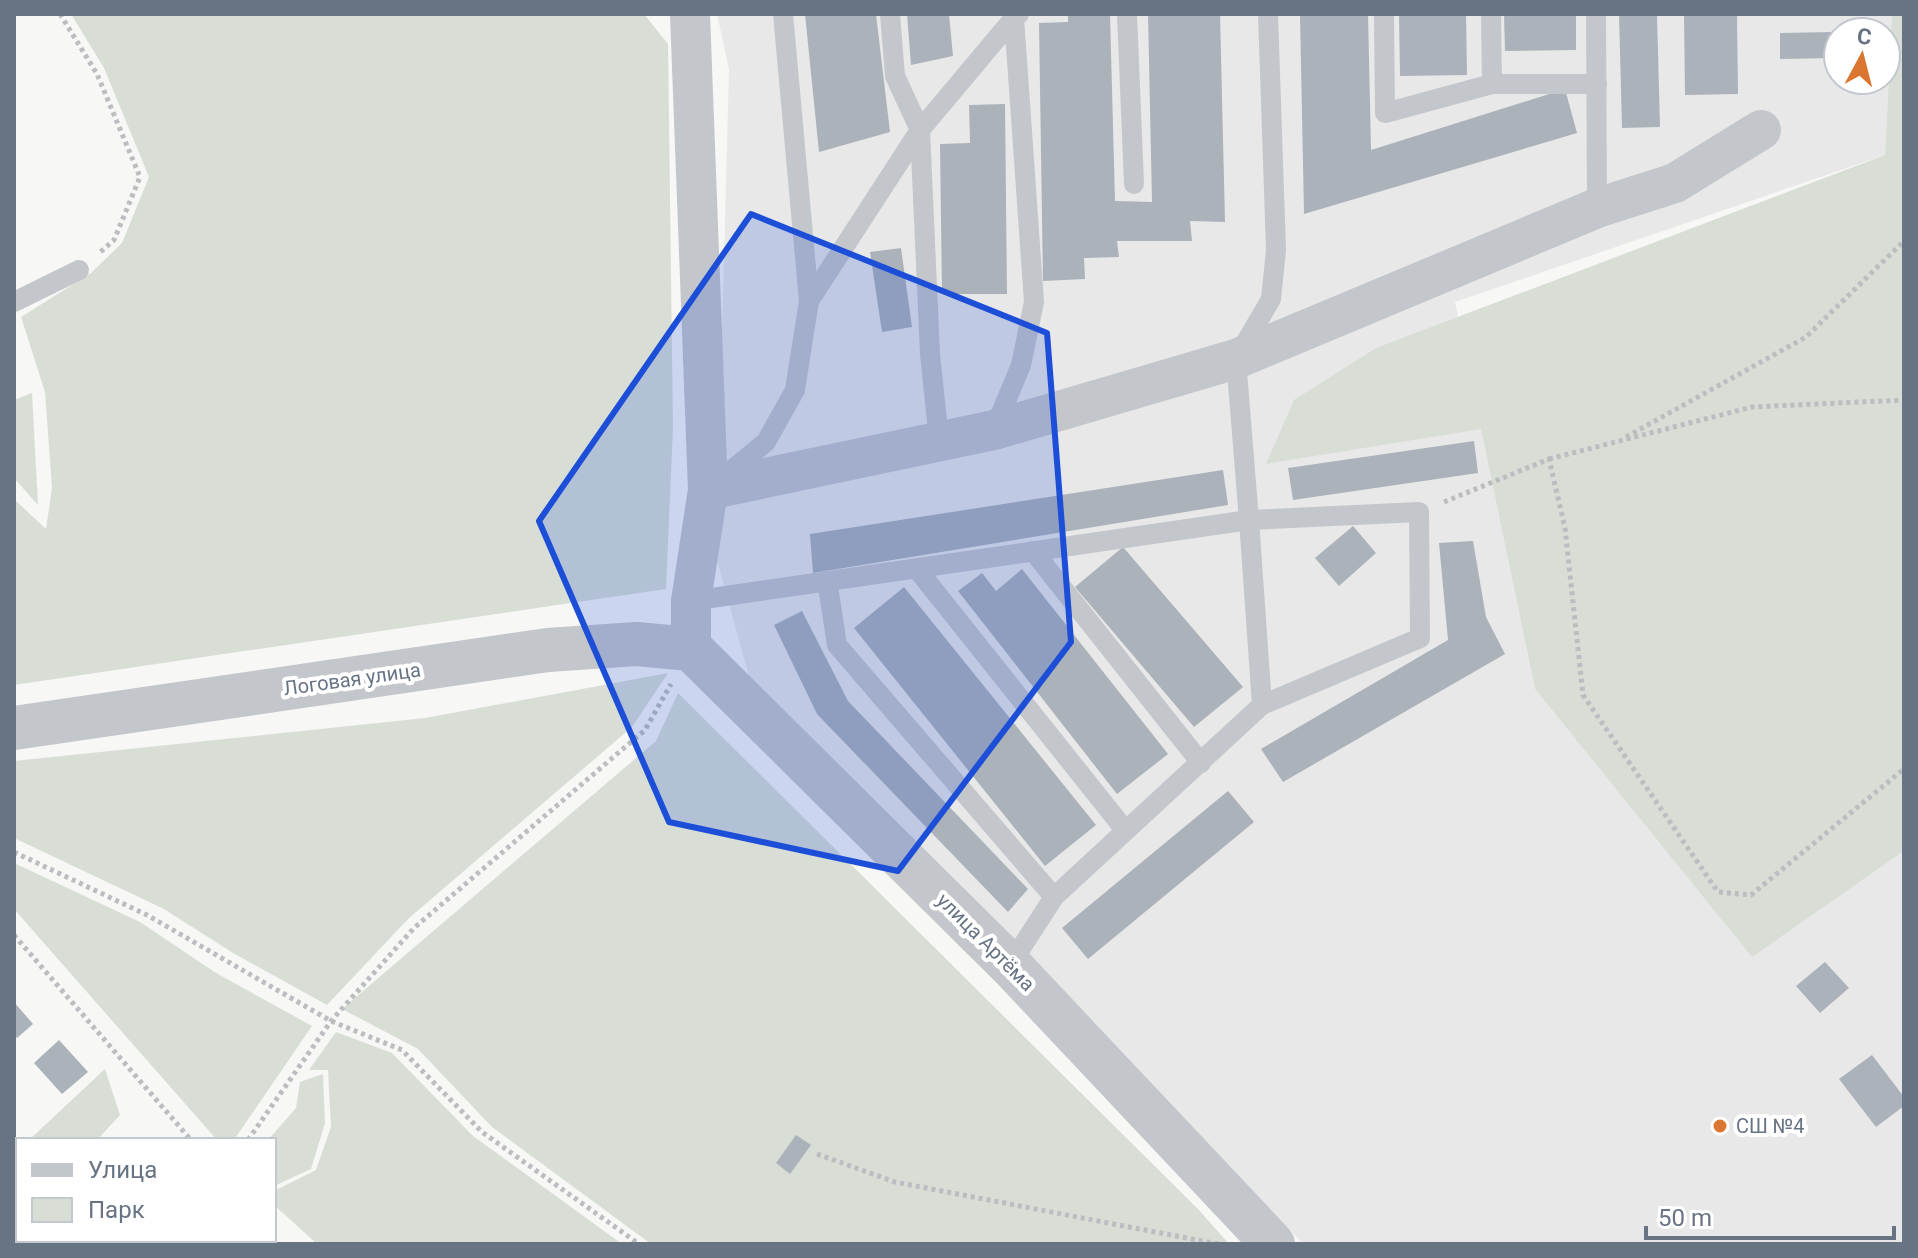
<svg xmlns="http://www.w3.org/2000/svg" width="1918" height="1258" font-family="Roboto,sans-serif">
  <rect width="100%" height="100%" fill="#f7f7f5"/>
  <path fill="#e8e8e8" fill-rule="evenodd" d="M717,14h1175l-7,141 -430,147 80,387 217,267 152,-105v393h-601l-216,-230 -297,-292 -41,-46 -33,-119 13,-488zM1838,32h48v48h-48z"/>
  <g fill="#d8ded6">
    <path d="M71,14h573l24,30 5,383 -7,162 -652,96v-186l32,30 6,-41 -7,-96 -24,-75 70,-44 31,-30 27,-66 -45,-109z"/>
    <path d="M1892,14h12v837l-152,106 -217,-268 -54,-260 -215,35 28,-64 82,-52 509,-193z"/>
    <path d="M32,393l6,112 -24,-27v-78z"/>
    <path d="M668,673l-36,54 -224,192 -81,86 -94,-52 -69,-44 -150,-71v-77l411,-43z"/>
    <path d="M678,693l520,516 31,35h-578l-159,-117 -74,-78 -76,-40 314,-268z"/>
    <path d="M14,863l126,59 76,51 96,53 -78,114h-17l-203,-231z"/>
    <path d="M336,1032l56,21 81,83 149,108h-305l-43,-39v-14l42,-21 15,-43 -3,-57h-19z"/>
    <path d="M105,1069l15,46 -23,25h-68z"/>
    <path d="M323,1074l2,49 -14,46 -37,17v-46h-6l28,-32 4,-26z"/>
  </g>
  <g fill="#acb2b9">
    <path d="M805,14h71l14,118 -71,20z"/>
    <path d="M907,14h42l4,42 -42,9z"/>
    <path d="M1068,14h42l5,187 37,1 -4,-188h72l5,208 -35,-1 2,20h-75l2,16 -35,1 1,21 -42,2 -4,-258 29,-1z"/>
    <path d="M1300,14h68l3,136 194,-61 12,44 -273,81z"/>
    <path d="M1399,14h67l1,61 -67,1z"/>
    <path d="M1504,14h72v36l-71,1z"/>
    <path d="M1619,14h38l3,113 -38,1z"/>
    <path d="M1684,14h53l1,80 -53,1z"/>
    <path d="M1833,32l1,26 -54,1v-26z"/>
    <path d="M1005,104l2,190h-65l-2,-150 30,-1 -1,-38z"/>
    <path d="M901,248l11,79 -30,5 -12,-80z"/>
    <path d="M1474,441l4,32 -185,27 -5,-32z"/>
    <path d="M1223,470l5,35 -415,68 -3,-39z"/>
    <path d="M1353,526l23,27 -37,33 -24,-28z"/>
    <path d="M1473,541l13,76 19,37 -222,128 -22,-33 187,-109 -9,-97z"/>
    <path d="M1123,547l120,140 -49,40 -119,-140z"/>
    <path d="M1022,569l146,185 -51,40 -159,-203 24,-18 14,18z"/>
    <path d="M904,587l192,238 -51,41 -191,-238z"/>
    <path d="M802,611l46,90 180,188 -20,23 -191,-198 -43,-89z"/>
    <path d="M1228,791l26,31 -166,137 -26,-31z"/>
    <path d="M1825,962l24,26 -29,25 -24,-27z"/>
    <path d="M14,1002l19,22 -16,14 -3,-3z"/>
    <path d="M59,1040l29,32 -26,22 -28,-31z"/>
    <path d="M1872,1055l32,42v9l-28,21 -37,-48z"/>
    <path d="M796,1135l15,10 -21,29 -14,-11z"/>
  </g>
  <g fill="none" stroke-linecap="round" stroke-linejoin="round">
    <g stroke="#bbbdc0" stroke-width="5" stroke-dasharray="4 4" stroke-linecap="butt">
      <path d="M60,14l37,60 43,103 -26,63 -16,14"/>
      <path d="M1626,437l180,-100 98,-96"/>
      <path d="M1549,459l203,-52 152,-7"/>
      <path d="M1444,502l105,-43 16,69 18,167 135,197 33,3 153,-126"/>
      <path d="M14,852l133,63 184,106 71,29 80,82 157,112"/>
      <path d="M14,935l177,205"/>
      <path d="M248,1140l83,-119 83,-93 231,-198 26,-46"/>
      <path d="M817,1154l78,28 323,62"/>
      <path d="M269,1240l3,4"/>
      <path d="M167,1244l3,-4"/>
    </g>
    <g stroke="#c3c6ca" stroke-width="20">
      <path d="M783,14l26,287"/>
      <path d="M1127,14l7,170"/>
      <path d="M1384,14l1,99 107,-29"/>
      <path d="M1491,14l1,70h105"/>
      <path d="M1596,14l1,194"/>
      <path d="M14,302l65,-32"/>
      <path d="M994,430l27,-65 13,-63 -20,-284 5,-4"/>
      <path d="M939,440l-9,-86 -10,-224 94,-112v-4"/>
      <path d="M722,478l44,-36 29,-52 14,-89 111,-171 -25,-54 -5,-62"/>
      <path d="M1033,551l168,212"/>
      <path d="M917,569l208,261"/>
      <path d="M827,580l10,65 217,252"/>
      <path d="M691,601l558,-81 13,185 -208,192 -44,68"/>
      <path d="M1262,705l158,-67 -1,-126 -170,8 -13,-161 35,-60 5,-49 -8,-236"/>
    </g>
    <g stroke="#c3c6ca" stroke-width="40">
      <path d="M690,14l18,476 -17,111v48"/>
      <path d="M708,490l286,-60 242,-71 361,-151 78,-25 86,-53"/>
    </g>
    <path stroke="#c3c6ca" stroke-width="44" d="M14,728l534,-78 88,-6 55,5 319,316 263,279"/>
  </g>
  <path fill="#1d4ed8" fill-opacity="0.2" stroke="#1d4ed8" stroke-width="6" stroke-linejoin="round" d="M751,214l296,119 24,309 -173,229 -229,-49 -130,-301z"/>
  <circle fill="#db7631" stroke="#fff" stroke-width="3" cx="1720" cy="1126" r="8"/>
  <g text-anchor="middle" stroke-width="8" stroke-linejoin="round" paint-order="stroke">
    <g font-size="20" fill="#687384" stroke="#fff">
      <text transform="translate(352 679) rotate(-8)" y="7">Логовая улица</text>
      <text transform="translate(986 942) rotate(45)" y="7">улица Артёма</text>
    </g>
    <g font-size="20" fill="#687384" stroke="#fff" text-anchor="start">
      <text x="1736" y="1133">СШ №4</text>
    </g>
  </g>
  <rect width="1918" height="1258" fill="none" stroke="#687384" stroke-width="32"/>
  <rect x="16" y="1138" width="260" height="104" fill="#ffffff" stroke="#c3c7ce" stroke-width="2"/>
  <rect x="32" y="1164" width="40" height="12" fill="#c3c6ca" stroke="#c3c7ce" stroke-width="2"/>
  <text x="88" y="1178" font-size="24" fill="#687384">Улица</text>
  <rect x="32" y="1198" width="40" height="24" fill="#d8ded6" stroke="#c3c7ce" stroke-width="2"/>
  <text x="88" y="1218" font-size="24" fill="#687384">Парк</text>
  <g transform="translate(1862 56) rotate(7)"><circle r="38" fill="#ffffff" stroke="#c3c7ce" stroke-width="2"/>
  <path d="M0-6L14 30L0 20L-14 30Z" fill="#db7631"/>
  <text y="-12" font-size="22" font-weight="bold" text-anchor="middle" fill="#687384">С</text>
  </g>
  <path d="M1646 1226v12h248v-12" fill="none" stroke="#687384" stroke-width="4"/>
  <text x="1658" y="1226" font-size="24" fill="#687384" stroke="#ffffff" stroke-width="6" paint-order="stroke">50 m</text>
</svg>
